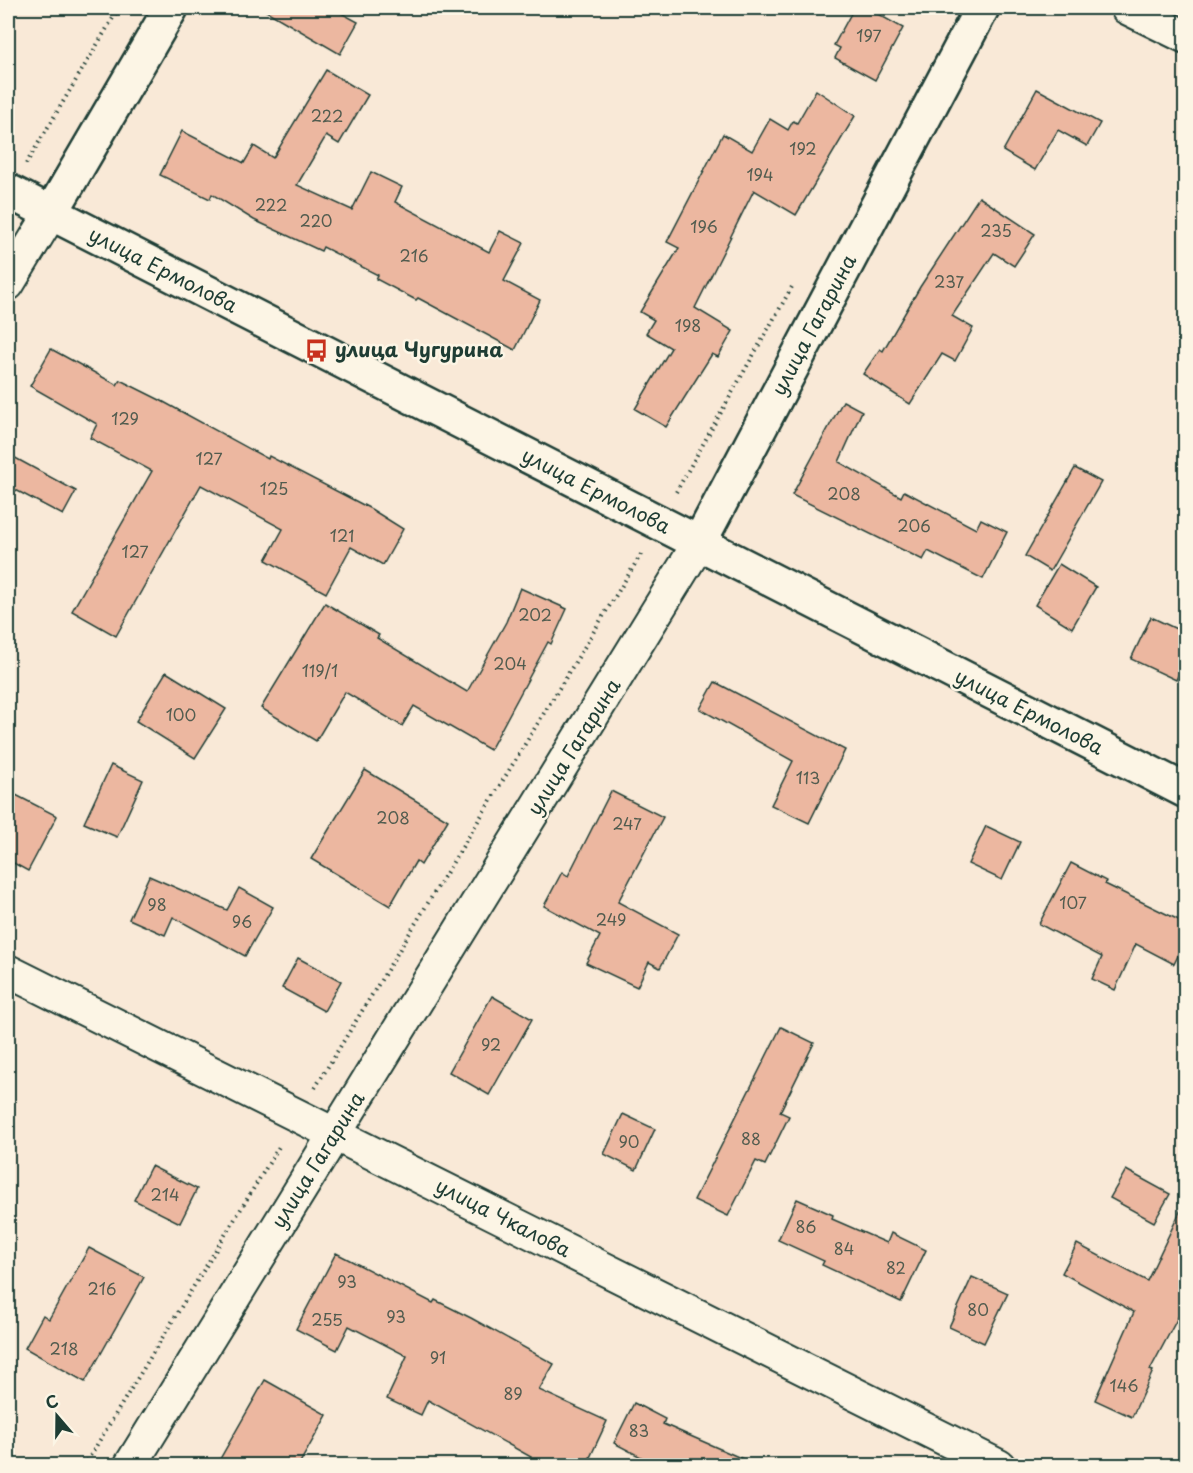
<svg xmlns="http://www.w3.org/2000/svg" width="1193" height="1473" font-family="'Playpen Sans',sans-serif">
  <rect width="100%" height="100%" fill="#f9e9d7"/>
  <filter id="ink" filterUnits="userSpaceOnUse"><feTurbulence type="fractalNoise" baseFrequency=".0167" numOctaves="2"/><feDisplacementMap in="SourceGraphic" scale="12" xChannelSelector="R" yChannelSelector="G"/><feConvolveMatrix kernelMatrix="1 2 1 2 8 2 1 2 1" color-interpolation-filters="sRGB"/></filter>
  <g filter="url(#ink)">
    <g fill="#ecb7a0" stroke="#1f3d34" stroke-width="1.5">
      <path d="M261,8h71l26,14 -18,32z"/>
      <path d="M854,8h13l36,20 -28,52 -40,-22 5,-10 -6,-3z"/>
      <path d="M326,70l42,25 -29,49 -13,-8 -29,49 55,25 19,-38 31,15 -7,15 94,50 11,-21 24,12 -20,38 36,19 -25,50 -97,-52 -2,2 -40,-21 2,-4 -55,-28 -2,4 -67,-31 -42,-26 -2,5 -50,-24 22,-44 62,32 10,-17 19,12z"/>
      <path d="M1037,89l63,34 -13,23 -29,-16 -23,40 -32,-19z"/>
      <path d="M816,90l39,26 -59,99 -42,-25 -59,118 38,23 -15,26 -6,-3 -46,73 -31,-18 36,-61 -25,-15 8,-13 -14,-8 39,-64 -12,-6 56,-108 29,17 18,-32 18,11 5,-9 4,2z"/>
      <path d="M979,197l56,37 -21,32 -20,-13 -42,63 21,12 -18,33 -13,-7 -32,50 -47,-30 17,-25 3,2 37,-64z"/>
      <path d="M51,349l66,36 3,-5 40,20 108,59 1,-3 102,53 32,20 -20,36 -32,-18 -25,46 -60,-33 17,-31 -82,-44 -85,151 -44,-25 80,-140 -62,-33 7,-14 -67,-38z"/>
      <path d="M843,401l19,10 -23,51 62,35 3,-6 72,38 5,-10 26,13 -24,47 -55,-28 -5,9 -131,-65z"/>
      <path d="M8,454l68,37 -13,24 -55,-29z"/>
      <path d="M1075,468l26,14 -51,89 -25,-15z"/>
      <path d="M1059,564l37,23 -24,41 -37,-23z"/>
      <path d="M520,588l47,21 -16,35 -3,-2 -58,108 -76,-44 -12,20 -57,-34 -29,49 -55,-33 64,-105 54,32 -2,3 90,54 39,-70z"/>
      <path d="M1151,617l34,16v27l-9,20 -45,-21z"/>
      <path d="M166,672l60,37 -31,49 -59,-37z"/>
      <path d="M715,682l130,68 -36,73 -38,-18 22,-44 -93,-52z"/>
      <path d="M111,765l32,15 -26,57 -33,-14z"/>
      <path d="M365,770l83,50 -27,45 -5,-4 -26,45 -79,-47z"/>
      <path d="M8,791l49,25 -29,55 -20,-11z"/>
      <path d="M611,791l52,26 -45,85 60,32 -18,34 -11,-6 -12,25 -51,-24 14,-27 -56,-30 18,-34 6,4z"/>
      <path d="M986,826l34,16 -18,38 -34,-16z"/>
      <path d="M1071,863l35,18 -1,3 80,39v19l-11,22 -38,-20 -21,46 -23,-11 10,-22 -63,-33z"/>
      <path d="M149,876l78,34 12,-22 34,19 -28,49 -72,-39 -8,18 -36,-16z"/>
      <path d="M298,958l43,23 -17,30 -42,-23z"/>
      <path d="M492,996l40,23 -43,76 -40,-23z"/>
      <path d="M781,1027l33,16 -34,69 9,4 -24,49 -9,-4 -28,55 -34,-16z"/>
      <path d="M623,1114l32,15 -19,41 -32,-16z"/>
      <path d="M151,1166l46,23 -17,34 -46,-23z"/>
      <path d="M1126,1170l44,24 -16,28 -44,-24z"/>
      <path d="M797,1199l36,16 -1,4 55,24 4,-10 35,17 -25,52 -79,-37 2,-4 -46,-21z"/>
      <path d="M1185,1201v103l-35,66 3,1 -21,46 -37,-17 39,-88 -72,-39 15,-29 70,37z"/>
      <path d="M89,1248l55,29 -59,105 -60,-34 18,-33 6,4z"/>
      <path d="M336,1253l97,50 2,-3 36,18 83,46 -15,26 68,31 -21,45h-60l5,-9 -103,-57 -7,15 -34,-16 20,-43 -58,-30 -12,24 -41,-21z"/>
      <path d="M972,1277l36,16 -24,50 -35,-16z"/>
      <path d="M265,1380l62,35 -29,51h-82z"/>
      <path d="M634,1403l31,16 -2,5 96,42h-101l-44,-23z"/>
    </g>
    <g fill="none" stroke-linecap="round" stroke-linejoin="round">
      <defs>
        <g id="street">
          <path d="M1127,8l59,29"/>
          <path d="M8,284l43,-71"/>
          <path d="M8,971l991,495"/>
          <path d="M130,1466l569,-923"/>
        </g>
        <g id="secondary">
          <path d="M8,191l1178,600"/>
          <path d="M51,213l120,-205"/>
          <path d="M699,543l283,-535"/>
        </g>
      </defs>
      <use href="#street" stroke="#1f3d34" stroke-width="36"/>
      <use href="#secondary" stroke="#1f3d34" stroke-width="38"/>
      <g stroke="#1f3d34" stroke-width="4" stroke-dasharray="1.5 4.5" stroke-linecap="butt">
        <path d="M26,164l93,-156"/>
        <path d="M676,492l117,-207"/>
        <path d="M315,1088l328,-537"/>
        <path d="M84,1466l196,-321"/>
      </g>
      <use href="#street" stroke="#fcf5e5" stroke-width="32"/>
      <use href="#secondary" stroke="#fcf5e5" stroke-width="33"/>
    </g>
  </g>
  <defs>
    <symbol id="bus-bare" viewBox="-9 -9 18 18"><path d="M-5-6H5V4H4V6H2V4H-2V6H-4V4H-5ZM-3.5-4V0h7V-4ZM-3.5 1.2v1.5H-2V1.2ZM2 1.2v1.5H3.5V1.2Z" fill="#c8321e" stroke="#fcf5e5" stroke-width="2.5" paint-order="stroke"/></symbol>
  </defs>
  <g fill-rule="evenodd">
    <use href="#bus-bare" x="300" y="334" width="33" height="33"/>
  </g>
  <g text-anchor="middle" stroke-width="5" stroke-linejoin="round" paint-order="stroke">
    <g font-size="16" fill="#525c4f">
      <text x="869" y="42">197</text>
      <text x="327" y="122">222</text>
      <text x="803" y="155">192</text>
      <text x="760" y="181">194</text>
      <text x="271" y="211">222</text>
      <text x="316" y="227">220</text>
      <text x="704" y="233">196</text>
      <text x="996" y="237">235</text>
      <text x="414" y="262">216</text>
      <text x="949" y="288">237</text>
      <text x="688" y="332">198</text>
      <text x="125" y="425">129</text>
      <text x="209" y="465">127</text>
      <text x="274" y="495">125</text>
      <text x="844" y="500">208</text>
      <text x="914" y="532">206</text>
      <text x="342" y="542">121</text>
      <text x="135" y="558">127</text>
      <text x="535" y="621">202</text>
      <text x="510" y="670">204</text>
      <text x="320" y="677">119/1</text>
      <text x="181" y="721">100</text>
      <text x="808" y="784">113</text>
      <text x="393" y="824">208</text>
      <text x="627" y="830">247</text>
      <text x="1073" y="909">107</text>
      <text x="157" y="911">98</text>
      <text x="611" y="926">249</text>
      <text x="242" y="928">96</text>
      <text x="491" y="1051">92</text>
      <text x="751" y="1145">88</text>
      <text x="629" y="1148">90</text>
      <text x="165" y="1201">214</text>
      <text x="806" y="1233">86</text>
      <text x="844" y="1255">84</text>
      <text x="896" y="1274">82</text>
      <text x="347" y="1288">93</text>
      <text x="102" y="1295">216</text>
      <text x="978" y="1316">80</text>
      <text x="396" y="1323">93</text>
      <text x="327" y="1326">255</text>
      <text x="64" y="1355">218</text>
      <text x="438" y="1364">91</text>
      <text x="1124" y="1392">146</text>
      <text x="513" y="1400">89</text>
      <text x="639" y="1437">83</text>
    </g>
    <g font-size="20" fill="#1f3d34" stroke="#fcf5e5">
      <text transform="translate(163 270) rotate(27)" y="7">улица Ермолова</text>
      <text transform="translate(814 325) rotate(-62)" y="7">улица Гагарина</text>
      <text transform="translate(596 491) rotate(27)" y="7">улица Ермолова</text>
      <text transform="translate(1029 712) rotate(27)" y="7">улица Ермолова</text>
      <text transform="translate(574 747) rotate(-58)" y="7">улица Гагарина</text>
      <text transform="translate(318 1160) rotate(-58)" y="7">улица Гагарина</text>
      <text transform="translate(503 1218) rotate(27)" y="7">улица Чкалова</text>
    </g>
    <g font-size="20" font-weight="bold" fill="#1f3d34" stroke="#fcf5e5" text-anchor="start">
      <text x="335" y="357">улица Чугурина</text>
    </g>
  </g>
  <rect width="1193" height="1473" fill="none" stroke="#fcf5e5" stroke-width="30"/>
  <rect x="15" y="15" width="1163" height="1443" fill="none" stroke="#1f3d34" stroke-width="2" filter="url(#ink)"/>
  <g transform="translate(57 1416) rotate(340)" stroke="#fcf5e5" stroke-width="4.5" paint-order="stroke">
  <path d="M0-4.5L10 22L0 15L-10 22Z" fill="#1f3d34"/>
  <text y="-9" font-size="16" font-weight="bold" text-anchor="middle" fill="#1f3d34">С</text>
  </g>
</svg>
